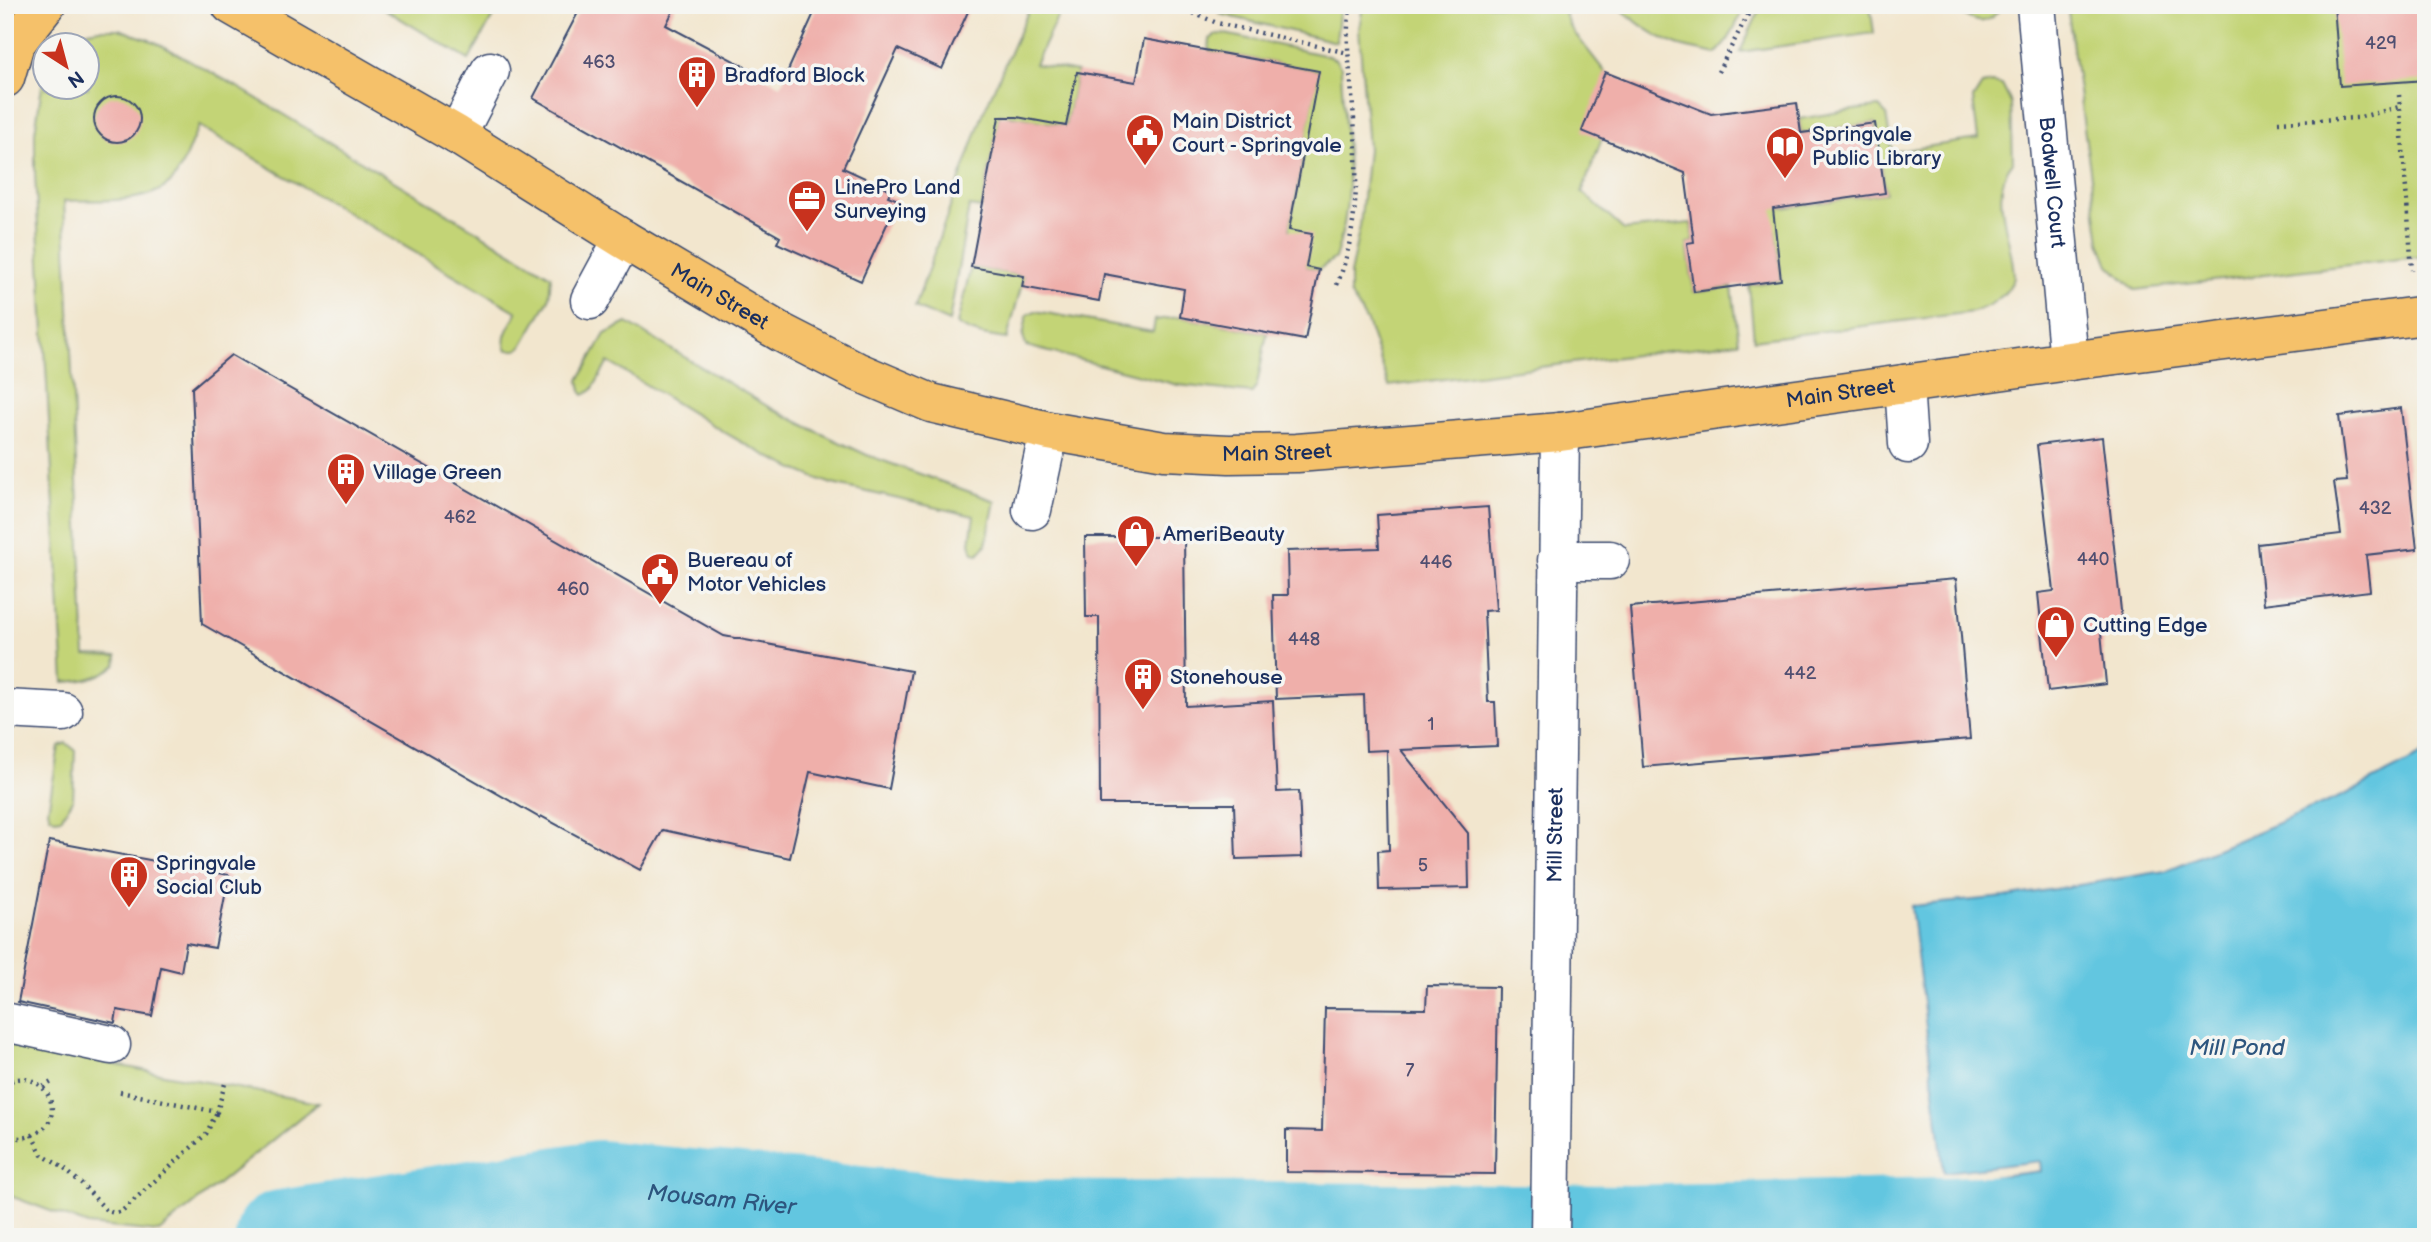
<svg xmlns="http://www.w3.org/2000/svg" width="2431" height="1242" font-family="'Balsamiq Sans',sans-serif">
  <rect width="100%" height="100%" fill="#f6f6f2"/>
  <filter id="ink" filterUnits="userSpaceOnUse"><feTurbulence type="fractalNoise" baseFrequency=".0143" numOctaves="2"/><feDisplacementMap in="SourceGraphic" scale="14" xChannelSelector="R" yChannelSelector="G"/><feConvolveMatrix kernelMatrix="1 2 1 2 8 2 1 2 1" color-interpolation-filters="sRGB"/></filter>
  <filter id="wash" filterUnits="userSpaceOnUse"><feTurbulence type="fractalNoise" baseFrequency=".00686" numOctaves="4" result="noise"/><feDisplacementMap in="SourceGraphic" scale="28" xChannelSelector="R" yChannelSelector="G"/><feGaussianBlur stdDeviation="1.57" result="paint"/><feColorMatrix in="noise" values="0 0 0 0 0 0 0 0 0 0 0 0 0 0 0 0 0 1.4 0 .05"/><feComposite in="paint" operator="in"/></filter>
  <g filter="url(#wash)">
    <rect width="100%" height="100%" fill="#f2e6ce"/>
    <g fill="#c3d476" stroke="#6f826a" stroke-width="2">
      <path d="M378,5h121l-30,55z"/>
      <path d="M1031,5h32l-28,59 42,8 -11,54 -66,-12 -18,94 -13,-2 -20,116 -34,-15 69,-196z"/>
      <path d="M1224,5h116l-4,37 -116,-28z"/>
      <path d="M1363,5h198l9,22 35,45 -3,66 -20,54 42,38 67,-7 3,19 -7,1 7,49 38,-5 7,55 -350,44 -22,-64 -17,-28v-20l10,-48 8,-77 -9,-120z"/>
      <path d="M1616,5h130l-18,35 -12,14c-13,-3 -26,-5 -39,-9 -22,-8 -43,-24 -61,-40z"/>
      <path d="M1762,5h108l4,28 -134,19z"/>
      <path d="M1960,5h43c-13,19 -25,21 -42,8z"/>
      <path d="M2067,5h359v251l-291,34 -26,-25 -9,-23z"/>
      <path d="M98,29h21l36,13 23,12 58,32 315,190 -2,23 -27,47 -5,4h-10c-8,-13 5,-26 10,-38l-318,-186c-9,16 -14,39 -26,54 -23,26 -77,19 -109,21l21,454 32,1 -1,9c-17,13 -31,16 -52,17l-29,-507v-43l10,-66 1,22h42v-42l-29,-1 15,-11z"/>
      <path d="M1225,34l103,22 7,3 6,8c2,68 18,123 -6,191l-17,12 -12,-3 -17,-37 29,-159 -109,-20 1,-12 6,-4z"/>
      <path d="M1993,83l9,2 9,18 2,59c-27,32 1,78 1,116 -8,19 -22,27 -41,34l-219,28 -5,-55 32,-5 -6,-48 -7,-27 15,3 102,-15 -10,-70 -74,10 -2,-14 46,-8 34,-4 7,7 6,38 86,-13 -5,-40 9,-14z"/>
      <path d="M971,267l53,9 -17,63c-16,-2 -37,-5 -50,-15z"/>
      <path d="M1035,311l118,21 2,-12 25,-3 87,16 -10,52 -5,8 -74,-8 -152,-39 -3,-10 4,-21z"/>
      <path d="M627,323l142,84 49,25 49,23 128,46 -9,44 -8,9 -5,-1 -3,-10 4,-27 -142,-32c-78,-27 -153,-81 -224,-122l-16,28 -8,5 -3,-4 -2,-11 26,-46z"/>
      <path d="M66,743l9,7 -2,50 -12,18 -6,1 -5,-3 -2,-6 11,-64z"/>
      <path d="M5,1044l313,59 -159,129 -71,-7 -83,-31z"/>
    </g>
    <path fill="#62c6e0" stroke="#3e7a9f" stroke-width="2" d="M2426,753v484h-446l-6,-58 67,-8 -1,-10 -96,11 -33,-266 94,-9 160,-26 186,-79z"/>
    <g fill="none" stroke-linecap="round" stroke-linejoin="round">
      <path stroke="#62c6e0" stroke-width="94" id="s1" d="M282,1237l317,-50 401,40 629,5 350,-9 131,-1"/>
    </g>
    <g id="blocks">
      <g fill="#efafaa">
        <path d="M582,5h94l-10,20 115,61 34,-75 -12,-6h168l-29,64 -44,-20 -55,119 48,22 -3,6 10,4 -37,81 -84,-38 3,-6 -247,-139z"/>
        <path d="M2334,5h92v75l-86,6z"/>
        <path d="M1144,39l175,32 -30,159 23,4 -6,33 13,3 -14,70 -125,-23 4,-28 -80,-15 -5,27 -77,-14 2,-11 -53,-9 28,-150h18l49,9 11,-54 59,10z"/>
        <path d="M1605,72l106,42 86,-11 4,30 74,-10 10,70 -112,16 8,71 -87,12 -7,-49 7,-1 -9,-69 -103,-42z"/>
        <circle cx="117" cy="119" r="23"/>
        <path d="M231,355l493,281 187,35 -22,118 -79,-17 -20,86 -127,-28 -23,40 -99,-54 -1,2 -338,-194 -10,-236z"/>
        <path d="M2401,408l16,141 -51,6 4,36 -106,13 -6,-60 83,-10 -7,-52 13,-1 -8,-65z"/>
        <path d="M2102,437l21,192 -22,3 5,52 -58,7 -10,-98 16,-2 -17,-146z"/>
        <path d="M1488,507l8,103 -12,1 4,91h7l2,44 -96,4 67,83 1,55 -90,2 -1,-39 11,-1 -2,-100 -21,1 -2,-56 -88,4 -3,-104h15l-1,-44 92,-3 -2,-33z"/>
        <path d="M1085,537h99l2,169 87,-5 4,91 22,-1 3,66 -66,2 -2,-55h-134l-1,-187h-13z"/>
        <path d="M1956,579l14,160 -327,28 -13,-160z"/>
        <path d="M49,841l180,34 -14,73 -29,-5 -5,29 -20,-5 -9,49 -35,-6 -2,13 -97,-21z"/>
        <path d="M1427,986l71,1 -3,187 -209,-2v-42l36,1 3,-123 101,1z"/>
      </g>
    </g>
  </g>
  <g filter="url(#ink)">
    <use href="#blocks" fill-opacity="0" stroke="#3b4a6f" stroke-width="2"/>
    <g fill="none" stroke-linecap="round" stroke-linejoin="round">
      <defs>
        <g id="minor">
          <path id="s2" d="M2036,5l33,356"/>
          <path d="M457,135l33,-64"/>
          <path d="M590,300l33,-61"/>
          <path d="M1904,384l4,60"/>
          <path d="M1032,510l17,-79"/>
          <path d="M1557,560h53"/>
          <path d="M5,709l58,3"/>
          <path d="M5,1022l106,23"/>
          <path id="s3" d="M1550,1237l10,-805"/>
        </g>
        <g id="major">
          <path id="s4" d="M231,5l226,130 166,104 159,94 74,38 75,32 118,28 115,20 65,3 68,-1 263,-21 509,-71 357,-46"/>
          <path d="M5,78l10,-34 31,-39"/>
        </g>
      </defs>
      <use href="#minor" stroke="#3b4a6f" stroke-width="41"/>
      <use href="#major" stroke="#3b4a6f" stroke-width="41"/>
      <g stroke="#3b4a6f" stroke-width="4.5" stroke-dasharray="2 5" stroke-linecap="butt">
        <path d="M1174,5l43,18 131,30"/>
        <path d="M1019,10l2,-5"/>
        <path d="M1718,72l35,-67"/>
        <path d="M2399,95l13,175"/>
        <path d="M2278,122l79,-4 42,-11"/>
        <path d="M1337,285c24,-61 21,-125 15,-189 -2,-31 -8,-61 -1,-91"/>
        <path d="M5,1084c34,-22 67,30 32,49 -12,6 -21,7 -32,0"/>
        <path d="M43,1087l12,-7"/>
        <path d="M120,1092l97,20 9,-32"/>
        <path d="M32,1135l10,20 20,12 19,16 26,28 8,2 7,-2 84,-77 11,-22"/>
      </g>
      <use href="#minor" stroke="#fff" stroke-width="38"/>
      <use href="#major" stroke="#f5c16b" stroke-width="38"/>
    </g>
  </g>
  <defs>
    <symbol id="building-pin" viewBox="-11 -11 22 30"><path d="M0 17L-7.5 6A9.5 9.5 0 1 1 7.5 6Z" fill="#c8321e" stroke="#f6f6f2"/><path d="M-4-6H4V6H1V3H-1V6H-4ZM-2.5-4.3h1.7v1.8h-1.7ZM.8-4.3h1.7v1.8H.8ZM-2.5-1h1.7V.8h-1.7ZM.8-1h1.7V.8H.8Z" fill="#fff"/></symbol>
    <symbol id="civic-pin" viewBox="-11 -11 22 30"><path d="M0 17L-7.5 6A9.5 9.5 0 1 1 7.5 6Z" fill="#c8321e" stroke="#f6f6f2"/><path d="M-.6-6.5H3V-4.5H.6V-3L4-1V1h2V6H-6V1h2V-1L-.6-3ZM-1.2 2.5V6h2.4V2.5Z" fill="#fff"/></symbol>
    <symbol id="library-pin" viewBox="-11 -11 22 30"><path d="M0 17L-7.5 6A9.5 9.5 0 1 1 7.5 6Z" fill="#c8321e" stroke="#f6f6f2"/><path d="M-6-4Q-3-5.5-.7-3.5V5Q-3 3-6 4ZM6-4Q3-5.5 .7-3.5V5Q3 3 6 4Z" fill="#fff"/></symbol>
    <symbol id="office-pin" viewBox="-11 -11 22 30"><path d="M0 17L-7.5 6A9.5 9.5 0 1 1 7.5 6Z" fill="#c8321e" stroke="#f6f6f2"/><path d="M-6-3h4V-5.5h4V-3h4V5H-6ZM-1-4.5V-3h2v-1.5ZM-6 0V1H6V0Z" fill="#fff"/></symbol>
    <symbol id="shop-pin" viewBox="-11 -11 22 30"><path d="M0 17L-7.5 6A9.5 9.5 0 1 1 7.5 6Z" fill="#c8321e" stroke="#f6f6f2"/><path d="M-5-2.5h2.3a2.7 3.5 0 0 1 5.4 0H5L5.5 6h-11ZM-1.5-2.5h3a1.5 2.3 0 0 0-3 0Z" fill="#fff"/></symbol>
  </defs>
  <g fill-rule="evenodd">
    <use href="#building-pin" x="675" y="53" width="44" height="60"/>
    <use href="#civic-pin" x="1123" y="111" width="44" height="60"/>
    <use href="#library-pin" x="1763" y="124" width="44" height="60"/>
    <use href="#office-pin" x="785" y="177" width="44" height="60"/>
    <use href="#building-pin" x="324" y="450" width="44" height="60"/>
    <use href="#shop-pin" x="1114" y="512" width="44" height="60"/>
    <use href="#civic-pin" x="638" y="550" width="44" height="60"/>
    <use href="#shop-pin" x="2034" y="603" width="44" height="60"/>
    <use href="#building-pin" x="1121" y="655" width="44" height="60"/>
    <use href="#building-pin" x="107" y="853" width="44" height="60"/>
  </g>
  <g text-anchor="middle" stroke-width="7" stroke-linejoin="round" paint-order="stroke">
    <g font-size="18" fill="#504f71">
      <text x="2381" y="49">429</text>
      <text x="599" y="68">463</text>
      <text x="2375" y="514">432</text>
      <text x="460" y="523">462</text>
      <text x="2093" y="565">440</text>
      <text x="1436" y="568">446</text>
      <text x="573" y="595">460</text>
      <text x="1304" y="645">448</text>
      <text x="1800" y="679">442</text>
      <text x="1431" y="730">1</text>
      <text x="1423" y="871">5</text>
      <text x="1410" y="1076">7</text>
    </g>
    <g font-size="21" fill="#1b2f5e" stroke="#f6f6f2" text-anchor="start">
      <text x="724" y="82">Bradford Block</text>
      <text x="1172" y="128">Main District<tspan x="1172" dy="24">Court - Springvale</tspan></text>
      <text x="1812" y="141">Springvale<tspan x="1812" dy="24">Public Library</tspan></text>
      <text x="834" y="194">LinePro Land<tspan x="834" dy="24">Surveying</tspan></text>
      <text x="373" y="479">Village Green</text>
      <text x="1163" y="541">AmeriBeauty</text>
      <text x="687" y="567">Buereau of<tspan x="687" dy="24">Motor Vehicles</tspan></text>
      <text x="2083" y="632">Cutting Edge</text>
      <text x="1170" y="684">Stonehouse</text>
      <text x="156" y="870">Springvale<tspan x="156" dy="24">Social Club</tspan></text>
    </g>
    <g font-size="21" fill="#1b2f5e" stroke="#f6f6f2">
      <text dy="7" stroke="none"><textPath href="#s2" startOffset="178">Bodwell Court</textPath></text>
      <text dy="7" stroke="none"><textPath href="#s4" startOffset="569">Main Street</textPath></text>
      <text dy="7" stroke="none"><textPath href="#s4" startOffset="1724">Main Street</textPath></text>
      <text dy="7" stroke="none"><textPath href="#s4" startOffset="1157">Main Street</textPath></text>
      <text dy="7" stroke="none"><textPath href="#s3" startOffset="402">Mill Street</textPath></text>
    </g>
    <g font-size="23" font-style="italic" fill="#2d557e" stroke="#f6f6f2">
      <text x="2237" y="1055">Mill Pond</text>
      <text dy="8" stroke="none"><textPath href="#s1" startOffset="444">Mousam River</textPath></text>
    </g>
  </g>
  <rect width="2431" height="1242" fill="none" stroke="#f6f6f2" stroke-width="28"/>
  <g transform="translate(66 66) rotate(144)"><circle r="33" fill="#f6f6f2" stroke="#9ea6b7" stroke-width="2"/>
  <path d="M0-5L12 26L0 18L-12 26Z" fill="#c8321e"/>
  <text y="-10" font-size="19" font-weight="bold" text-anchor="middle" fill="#1b2f5e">N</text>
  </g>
</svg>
